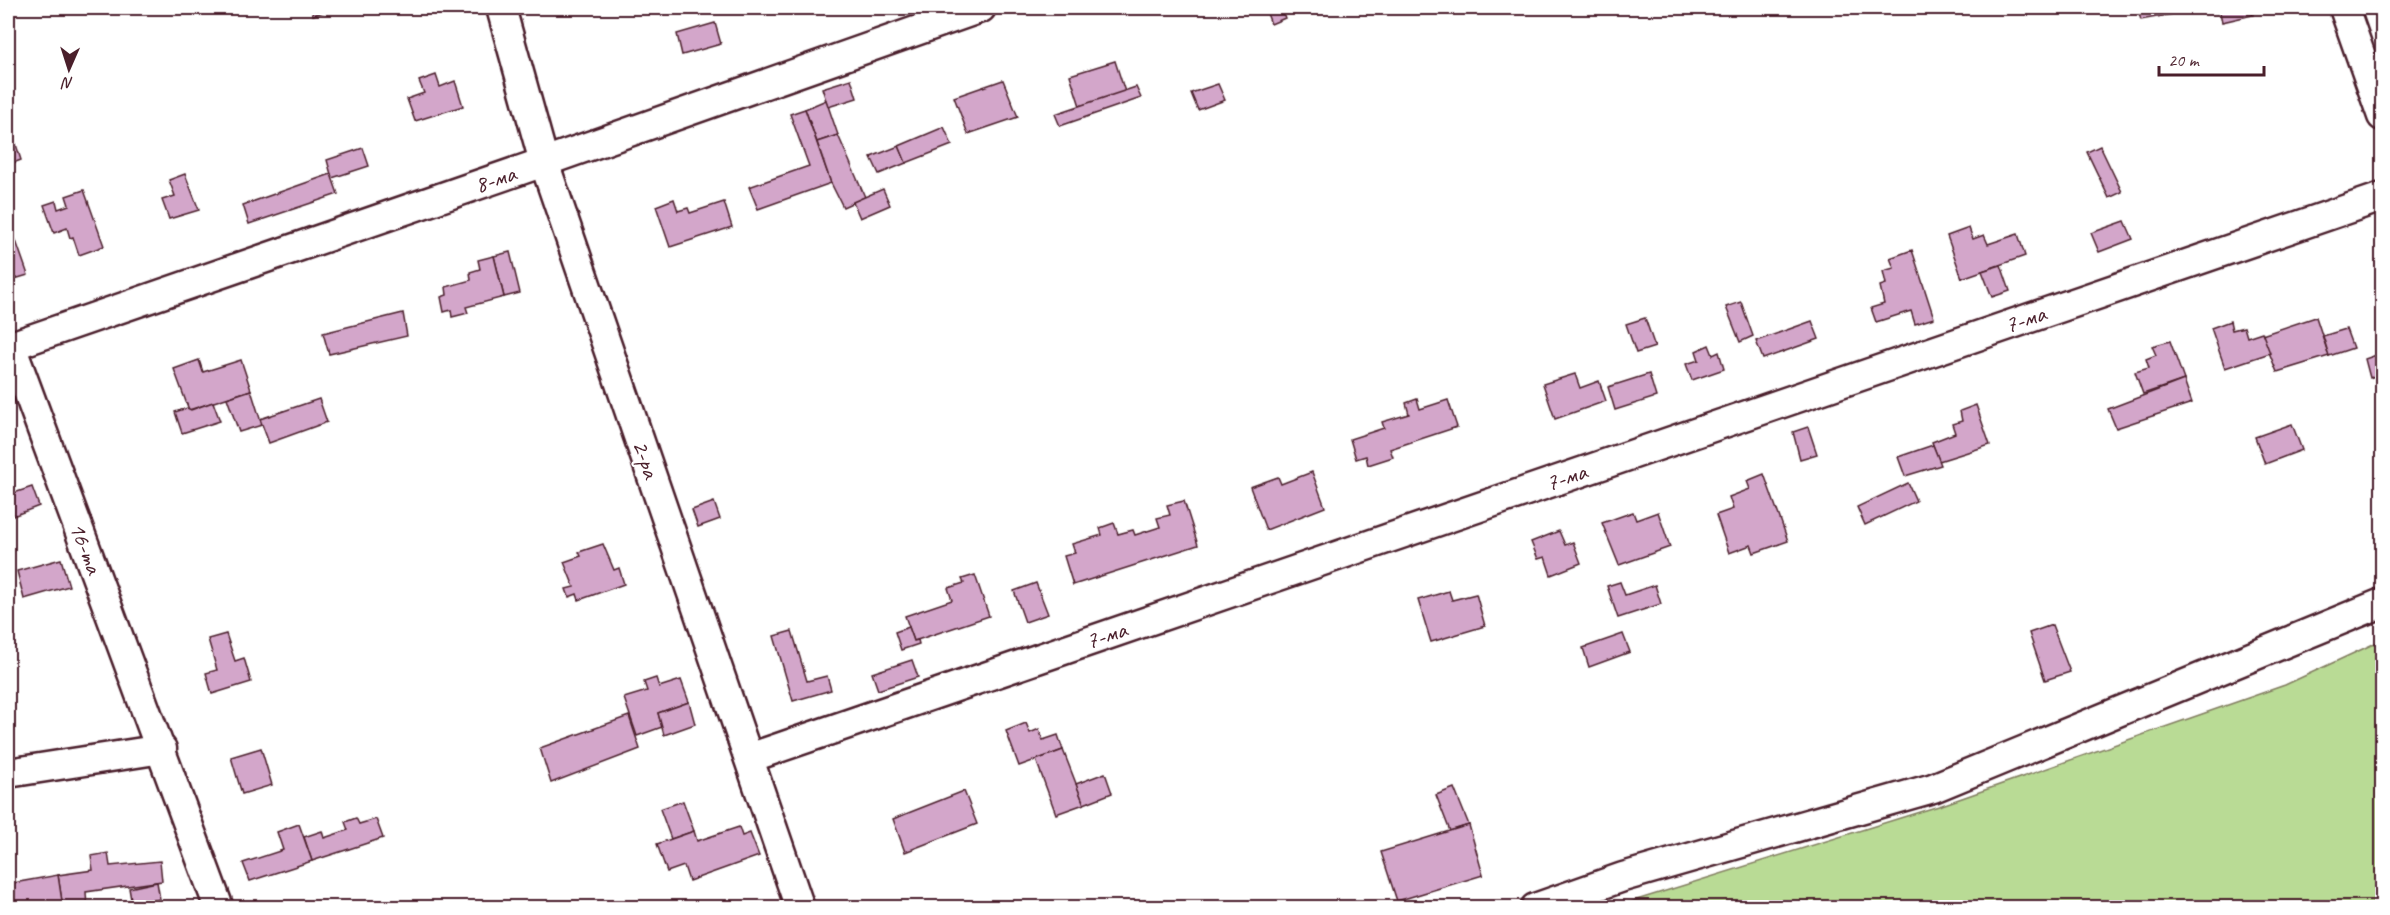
<svg xmlns="http://www.w3.org/2000/svg" width="2390" height="915" font-family="Caveat,sans-serif">
  <rect width="100%" height="100%" fill="#fff"/>
  <filter id="ink" filterUnits="userSpaceOnUse"><feTurbulence type="fractalNoise" baseFrequency=".0167" numOctaves="2"/><feDisplacementMap in="SourceGraphic" scale="12" xChannelSelector="R" yChannelSelector="G"/><feConvolveMatrix kernelMatrix="1 2 1 2 8 2 1 2 1" color-interpolation-filters="sRGB"/></filter>
  <g filter="url(#ink)">
    <path fill="#b9db95" stroke="#827d60" stroke-width="1.5" d="M2382,640v267h-768l328,-102 343,-120z"/>
    <g fill="#d3a6ca" stroke="#4a1f2b" stroke-width="1.5">
      <path d="M311,8h26l-24,7z"/>
      <path d="M1265,8h16l4,10 -14,6z"/>
      <path d="M2084,8h30l-28,6z"/>
      <path d="M2137,8h70l-66,12z"/>
      <path d="M2219,8h32l2,7 -31,7z"/>
      <path d="M715,23l6,21 -39,11 -5,-21z"/>
      <path d="M1115,61l10,31 -45,14 -10,-31z"/>
      <path d="M436,75l4,12 15,-6 8,25 -48,15 -8,-22 17,-6 -5,-12z"/>
      <path d="M851,79l6,19 -29,9 -6,-19z"/>
      <path d="M1003,80l15,37 -50,17 -14,-37z"/>
      <path d="M1218,84l7,16 -27,10 -7,-17z"/>
      <path d="M1136,87l5,11 -81,28 -5,-12z"/>
      <path d="M826,100l12,35 -21,7 -12,-33z"/>
      <path d="M805,109l26,74 -73,26 -9,-22 60,-21 -19,-52z"/>
      <path d="M944,127l8,18 -46,18 -7,-17z"/>
      <path d="M12,132l9,28 -13,5v-31z"/>
      <path d="M838,135l27,62 -22,10 -12,-24 -14,-41z"/>
      <path d="M899,146l7,17 -27,11 -8,-17z"/>
      <path d="M2100,146l22,46 -13,6 -22,-46z"/>
      <path d="M363,148l6,18 -37,12 -5,-18z"/>
      <path d="M185,174l14,36 -30,9 -7,-19 13,-4 -6,-16z"/>
      <path d="M331,174l7,20 -89,30 -6,-19z"/>
      <path d="M883,189l7,16 -30,13 -7,-16z"/>
      <path d="M84,190l20,56 -25,9 -6,-18 -3,1 -3,-10 -13,5 -10,-28 12,-4 2,8 11,-4 -3,-9z"/>
      <path d="M674,199l4,12 10,-3 2,5 34,-11 8,25 -62,20 -14,-41z"/>
      <path d="M2125,221l8,18 -34,13 -8,-19z"/>
      <path d="M1969,228l4,11 11,-4 4,9 30,-10 7,22 -63,22 -15,-42z"/>
      <path d="M15,238l13,37 -20,6v-40z"/>
      <path d="M1912,250l22,68 -19,6 -4,-13 -35,11 -5,-14 13,-4 -4,-18 6,-2 -3,-13 11,-3 -4,-10z"/>
      <path d="M510,252l10,41 -16,4 -10,-41z"/>
      <path d="M494,256l10,41 -38,10 2,6 -16,4 -1,-7 -7,2 -3,-15 6,-2 -1,-8 25,-7 -1,-8 10,-3 -2,-9z"/>
      <path d="M2001,265l9,26 -18,6 -10,-26z"/>
      <path d="M1741,302l12,34 -13,6 -14,-35z"/>
      <path d="M403,313l4,23 -78,18 -6,-21z"/>
      <path d="M2316,317l13,39 -52,16 -15,-37z"/>
      <path d="M1645,318l10,29 -19,6 -10,-29z"/>
      <path d="M1812,321l7,18 -56,20 -7,-18z"/>
      <path d="M2230,321l2,9 12,-3 3,10 15,-5 8,21 -45,15 -14,-40z"/>
      <path d="M2346,329l7,19 -24,8 -6,-20z"/>
      <path d="M2170,341l14,39 -41,14 -8,-22 14,-4 -3,-9 10,-4 -4,-9z"/>
      <path d="M1709,345l4,10 6,-3 5,17 -32,11 -6,-16 13,-4 -3,-9z"/>
      <path d="M2382,353v20l-12,5 -5,-19z"/>
      <path d="M199,360l4,12 38,-12 10,30 -62,20 -15,-41z"/>
      <path d="M1575,374l5,14 19,-7 7,20 -51,18 -12,-35z"/>
      <path d="M1649,374l7,23 -41,13 -7,-23z"/>
      <path d="M2184,380l8,23 -76,25 -8,-19z"/>
      <path d="M251,390l11,35 -23,7 -12,-34z"/>
      <path d="M319,399l8,23 -58,21 -9,-24z"/>
      <path d="M1417,399l3,10 28,-9 9,27 -67,22 3,8 -25,8 -2,-9 -10,3 -6,-20 34,-11 -2,-6 27,-8 -3,-11z"/>
      <path d="M213,402l7,19 -38,12 -7,-21 12,-4 4,2z"/>
      <path d="M1976,405l14,40 -51,16 -7,-19 23,-9 -3,-9 10,-3 -2,-10z"/>
      <path d="M2292,424l10,26 -37,14 -10,-27z"/>
      <path d="M1808,427l9,27 -17,5 -7,-27z"/>
      <path d="M1933,445l8,20 -36,11 -7,-19z"/>
      <path d="M1312,472l13,35 -59,23 -16,-43 28,-10 3,7z"/>
      <path d="M1764,474l24,67 -34,12 -3,-8 -22,8 -13,-38 17,-6 -4,-12 21,-8 -3,-8z"/>
      <path d="M1908,483l8,18 -51,24 -8,-18z"/>
      <path d="M32,487l7,19 -31,12v-23z"/>
      <path d="M1184,501l14,44 -125,40 -9,-29 11,-3 -3,-9 30,-9 -2,-7 14,-5 4,11 15,-4 2,5 25,-8 -3,-9 13,-3 -3,-10z"/>
      <path d="M714,502l6,17 -22,8 -6,-17z"/>
      <path d="M1633,512l3,8 22,-8 12,35 -51,18 -17,-42z"/>
      <path d="M1559,531l6,14 8,-3 8,21 -30,12 -6,-18 -7,2 -7,-17z"/>
      <path d="M603,544l11,26 5,-2 5,16 -45,16 -2,-6 -8,3 -3,-8 8,-2 -10,-25 17,-6 -2,-4z"/>
      <path d="M61,559l8,27 -45,13 -7,-28z"/>
      <path d="M975,575l14,41 -75,25 -9,-25 47,-16 -4,-12 16,-5 -2,-4z"/>
      <path d="M1620,582l5,13 30,-10 6,19 -43,14 -11,-32z"/>
      <path d="M1036,583l12,31 -23,8 -11,-31z"/>
      <path d="M1449,591l3,9 24,-6 9,32 -54,16 -13,-42z"/>
      <path d="M2052,625l18,47 -25,8 -16,-47z"/>
      <path d="M909,627l5,14 4,-1 1,4 -18,6 -6,-18z"/>
      <path d="M792,631l15,50 20,-5 4,14 -38,11 -19,-65z"/>
      <path d="M226,634l9,27 9,-3 7,24 -39,12 -6,-21 11,-3 -9,-31z"/>
      <path d="M1623,634l7,18 -41,15 -6,-19z"/>
      <path d="M912,660l6,17 -40,13 -6,-17z"/>
      <path d="M656,678l3,9 22,-7 8,22 -31,11 4,14 -25,9 -13,-38 23,-7 -3,-9z"/>
      <path d="M689,702l6,22 -31,11 -6,-22z"/>
      <path d="M629,716l11,33 -89,34 -11,-35z"/>
      <path d="M1026,723l4,10 9,-4 4,11 15,-5 5,15 -44,16 -13,-35z"/>
      <path d="M261,748l11,37 -30,9 -11,-37z"/>
      <path d="M1063,750l21,54 -28,10 -20,-54z"/>
      <path d="M1105,773l7,20 -28,11 -8,-20z"/>
      <path d="M1454,788l15,37 -19,6 -14,-36z"/>
      <path d="M964,791l13,33 -72,28 -12,-33z"/>
      <path d="M683,801l11,30 -23,8 -11,-30z"/>
      <path d="M356,818l3,6 17,-5 7,19 -71,23 -8,-24 18,-6 2,7 24,-8 -3,-8z"/>
      <path d="M299,824l13,37 -62,20 -7,-18 40,-13 -6,-18z"/>
      <path d="M1469,825l14,50 -86,26 -16,-49z"/>
      <path d="M739,827l3,9 8,-3 9,23 -70,25 -5,-15 -17,6 -10,-28 37,-13 3,10z"/>
      <path d="M108,853l2,13 50,-5 2,20 -76,11 1,16h-24l-5,-33 35,-5 -2,-14z"/>
      <path d="M58,875l5,33h-16l-1,-4 -38,3v-23z"/>
      <path d="M157,882l3,17 -28,6 -3,-17z"/>
    </g>
    <g fill="none" stroke-linecap="round" stroke-linejoin="round">
      <defs>
        <g id="minor">
          <path d="M501,8l43,154 256,746"/>
          <path d="M2344,8l38,108"/>
          <path d="M11,346l208,562"/>
          <path d="M8,347l536,-185 437,-154"/>
          <path d="M749,758l1633,-561"/>
          <path d="M8,773l154,-24"/>
          <path d="M1535,908l88,-31 310,-89 449,-185"/>
        </g>
      </defs>
      <use href="#minor" stroke="#4a1f2b" stroke-width="33"/>
      <use href="#minor" stroke="#fff" stroke-width="28"/>
    </g>
  </g>
  <g text-anchor="middle" stroke-width="4.5" stroke-linejoin="round" paint-order="stroke">
    <g font-size="24" fill="#4a1f2b" stroke="#fff">
      <text transform="translate(495 179) rotate(-19)" y="8">8-ма</text>
      <text transform="translate(2025 319) rotate(-19)" y="8">7-ма</text>
      <text transform="translate(646 459) rotate(71)" y="8">2-ра</text>
      <text transform="translate(1566 477) rotate(-19)" y="8">7-ма</text>
      <text transform="translate(86 548) rotate(69)" y="8">16-та</text>
      <text transform="translate(1106 635) rotate(-19)" y="8">7-ма</text>
    </g>
  </g>
  <rect width="2390" height="915" fill="none" stroke="#fff" stroke-width="30"/>
  <rect x="15" y="15" width="2360" height="885" fill="none" stroke="#4a1f2b" stroke-width="2" filter="url(#ink)"/>
  <g transform="translate(69 69) rotate(183)" stroke="#ffffff" stroke-width="4.5" paint-order="stroke">
  <path d="M0-4.5L10 22L0 15L-10 22Z" fill="#4a1f2b"/>
  <text y="-9" font-size="16" font-weight="bold" text-anchor="middle" fill="#4a1f2b">N</text>
  </g>
  <path d="M2159 66v9h105v-9" fill="none" stroke="#4a1f2b" stroke-width="3"/>
  <text x="2168" y="66" font-size="18" fill="#4a1f2b" stroke="#ffffff" stroke-width="4.5" paint-order="stroke">20 m</text>
</svg>
